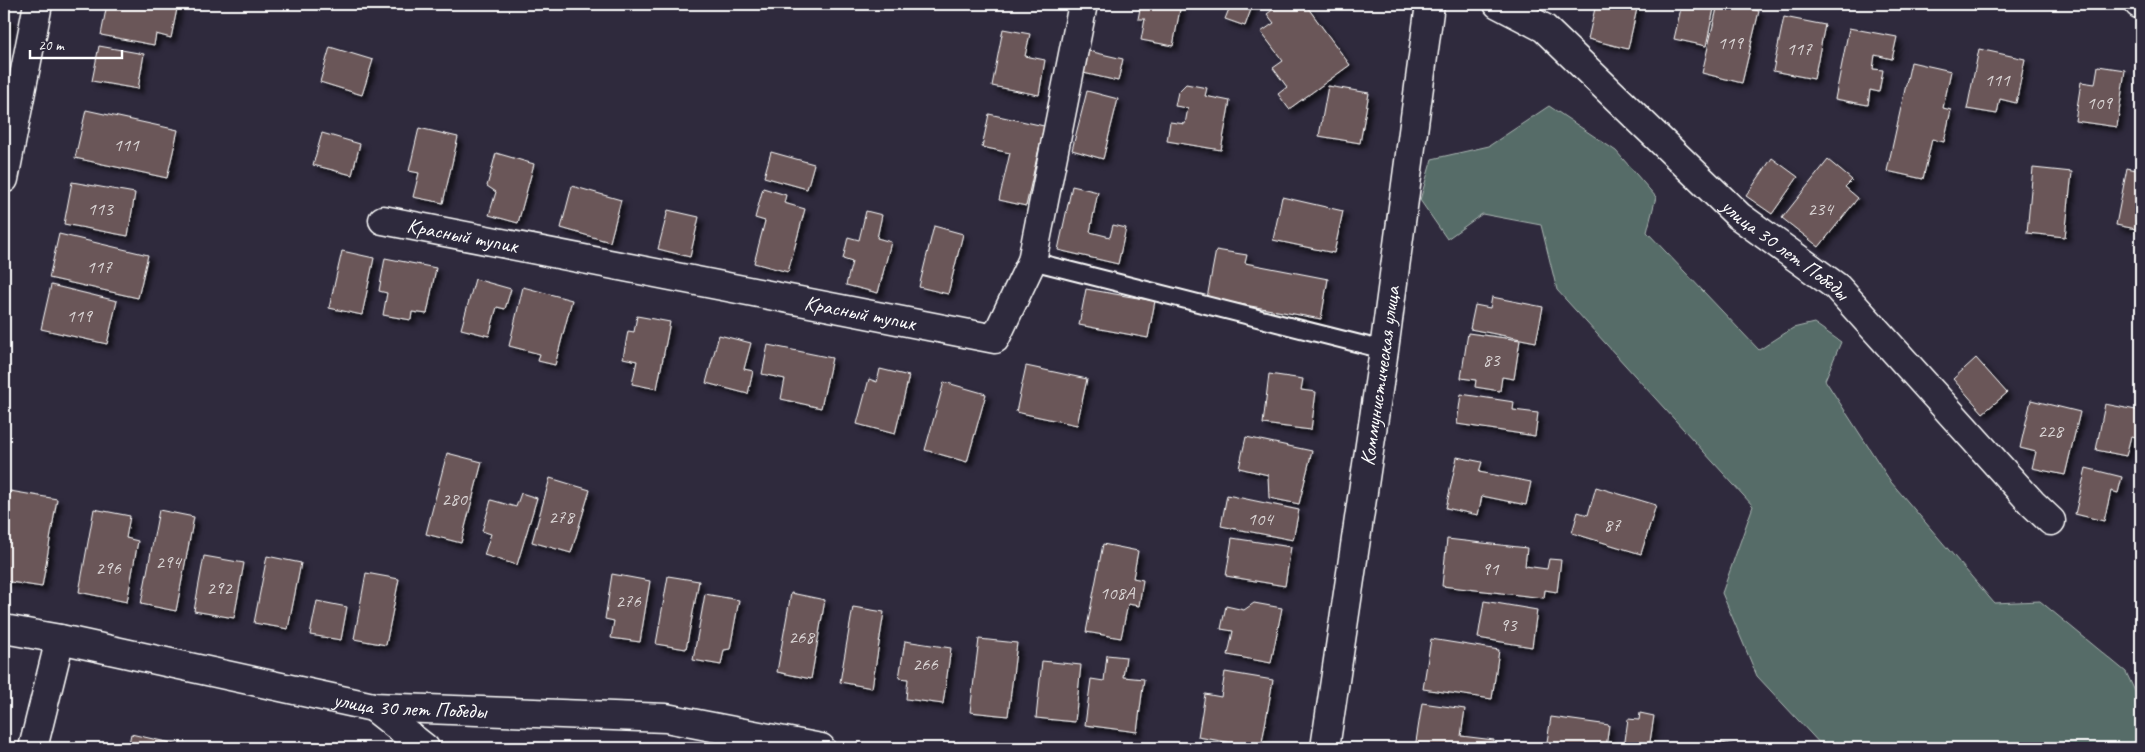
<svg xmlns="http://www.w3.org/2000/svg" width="2145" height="752" font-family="Caveat,sans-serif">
  <defs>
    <filter id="shadow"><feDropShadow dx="4.5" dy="4.5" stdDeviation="2.5" flood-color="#0009"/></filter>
  </defs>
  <rect width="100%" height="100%" fill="#2f2a3d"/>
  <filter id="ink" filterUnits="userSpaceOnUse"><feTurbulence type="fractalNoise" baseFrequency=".02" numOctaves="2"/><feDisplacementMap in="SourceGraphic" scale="10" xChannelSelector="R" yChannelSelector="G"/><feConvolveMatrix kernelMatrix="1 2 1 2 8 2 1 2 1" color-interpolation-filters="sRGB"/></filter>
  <g filter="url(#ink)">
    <path fill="#566c67" stroke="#aab6b3" d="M1549,106l67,45 40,46 -9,35 112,118 34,-22 21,-5 27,19 -16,38 66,102 103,121 46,-2 86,71 15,32v44h-317l-67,-72 -35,-83 31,-87 -196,-216 -16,-65 -59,-11 -35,25 -27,-39 12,-41 57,-13z"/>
    <g fill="#6a5658" stroke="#fff" filter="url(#shadow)">
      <path d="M107,4h71l-7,34 -15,-4 -2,11 -53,-10z"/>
      <path d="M1141,4h40l-8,42 -32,-6 4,-21h-7z"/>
      <path d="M1231,4h22l-8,22 -20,-7z"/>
      <path d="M1280,4h25l45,61 -61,44 -11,-15 9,-7 -14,-19 10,-7 -22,-29 13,-9 -7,-9z"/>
      <path d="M1596,4h42l-10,45 -40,-10z"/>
      <path d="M1682,4h33l-9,42 -32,-7z"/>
      <path d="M1718,4h11l30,7 -17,72 -40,-10z"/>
      <path d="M1784,17l41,8 -11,54 -41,-8z"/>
      <path d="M4,18l6,1 -6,36z"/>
      <path d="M1849,28l48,9 -5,22 -17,-4 -2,14 10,1 -4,22 -9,-2 -2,15 -33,-6z"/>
      <path d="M1003,29l27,5 -5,22 20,4 -6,35 -47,-9z"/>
      <path d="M99,46l45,8 -6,35 -46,-8z"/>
      <path d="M330,47l43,13 -11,35 -42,-13z"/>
      <path d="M1979,49l46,10 -9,44 -16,-4 -3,15 -30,-5z"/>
      <path d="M1084,50l39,9 -5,22 -39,-9z"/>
      <path d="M1911,62l40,9 -8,37 8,2 -7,32 -12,-3 -9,40 -36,-8z"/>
      <path d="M2098,66l27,4 -8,57 -42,-6 6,-39 14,2z"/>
      <path d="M1186,84l21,4 -2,8 25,5 -9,49 -54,-9 3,-19 15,2 3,-16 -13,-2 3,-14z"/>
      <path d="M1328,86l41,7 -9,50 -41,-7z"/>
      <path d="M1087,91l31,8 -15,60 -31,-9z"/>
      <path d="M86,110l92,20 -11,48 -92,-20z"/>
      <path d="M989,114l55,12 -18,80 -27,-6 11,-47 -28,-6z"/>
      <path d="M419,128l39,9 -15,66 -30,-6 6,-24 -10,-2z"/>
      <path d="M322,133l38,11 -8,31 -39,-10z"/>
      <path d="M771,152l43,12 -7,25 -43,-12z"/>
      <path d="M496,153l38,11 -16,59 -29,-8 7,-23 -9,-6z"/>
      <path d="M1772,158l26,19 -26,37 -26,-18z"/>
      <path d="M1828,160l24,20 -7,7 13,11 -39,49 -37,-29z"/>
      <path d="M2033,168l39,4 -7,65 -38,-4z"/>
      <path d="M2127,168l14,3v59l-25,-5z"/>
      <path d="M72,182l63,11 -7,43 -64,-12z"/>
      <path d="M572,186l49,14 -11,42 -49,-14z"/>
      <path d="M1072,186l26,6 -8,40 20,5 3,-12 13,3 -8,36 -60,-14z"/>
      <path d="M763,188l23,7 -2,8 21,6 -17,63 -34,-9 11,-42 -10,-3z"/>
      <path d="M1282,197l61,14 -9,42 -61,-13z"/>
      <path d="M668,210l31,7 -9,40 -32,-8z"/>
      <path d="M866,211l16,4 -5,23 14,4 -13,51 -32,-8 6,-23 -9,-3 5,-22 11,3z"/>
      <path d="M934,226l29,8 -15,60 -29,-7z"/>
      <path d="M59,234l89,21 -10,43 -89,-20z"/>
      <path d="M1216,250l31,5 -2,8 83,16 -7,40 -114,-21z"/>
      <path d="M342,251l32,7 -12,57 -33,-7z"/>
      <path d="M385,258l51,10 -9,46 -15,-2 -1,8 -28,-5 4,-22 -8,-2z"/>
      <path d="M475,279l36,10 -6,20 -8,-2 -8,29 -28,-7z"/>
      <path d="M51,285l66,16 -10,43 -66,-15z"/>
      <path d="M523,287l49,13 -17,65 -17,-4 2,-7 -31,-8z"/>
      <path d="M1086,289l69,12 -7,37 -69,-13z"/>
      <path d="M1492,297l51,10 -7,35 -66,-13 5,-24 15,3z"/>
      <path d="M637,316l33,6 -13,67 -25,-5 5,-23 -14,-3 5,-27 6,1z"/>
      <path d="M1468,333l52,7 -6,39 -12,-2 -2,14 -25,-4 1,-7 -15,-2z"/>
      <path d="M719,335l32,8 -7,26 9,2 -5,23 -42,-11z"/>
      <path d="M768,345l64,13 -11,50 -40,-9 4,-20 -23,-5z"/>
      <path d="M1976,358l31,35 -24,20 -30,-34z"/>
      <path d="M1026,366l61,13 -10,46 -61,-13z"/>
      <path d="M880,369l29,7 -14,58 -38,-10 12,-45 8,3z"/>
      <path d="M1269,374l34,5 -2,11 15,2 -5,38 -48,-6z"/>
      <path d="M944,382l42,12 -19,68 -42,-12z"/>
      <path d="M1461,394l53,8 -1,8 25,3 -3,23 -78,-12z"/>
      <path d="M2031,400l49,12 -15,63 -33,-7 4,-16 -16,-4z"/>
      <path d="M2105,404l36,7 -4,26 -6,-1 -5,20 -30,-6z"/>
      <path d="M1246,437l66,14 -13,53 -30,-6 -1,-23 -29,-7z"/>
      <path d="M447,453l35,9 -21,81 -35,-9z"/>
      <path d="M1457,457l25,5 -3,10 52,10 -5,23 -44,-9 -4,19 -32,-7z"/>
      <path d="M2086,468l36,9 -4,16 -7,-2 -7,30 -29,-7z"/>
      <path d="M550,478l40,12 -19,63 -39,-11z"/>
      <path d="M1596,487l60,18 -15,49 -69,-21 6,-21 10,3z"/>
      <path d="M10,491l47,8 -15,88 -38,-6v-54z"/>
      <path d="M521,493l16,5 -20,67 -33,-10 7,-21 -9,-3 9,-31 25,7z"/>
      <path d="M1227,495l72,15 -6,30 -72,-14z"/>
      <path d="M94,509l36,7 -4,22 12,3 -11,61 -48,-10z"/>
      <path d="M159,510l35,7 -18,94 -35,-7z"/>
      <path d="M1232,538l59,9 -6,39 -59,-10z"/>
      <path d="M1447,539l80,9 -2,18 22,3 2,-10 12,1 -4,32 -12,-2 -1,8 -102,-12z"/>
      <path d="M1103,544l35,7 -5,27 10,2 -4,26 -11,-2 -7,34 -35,-6z"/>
      <path d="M204,556l40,7 -10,55 -40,-7z"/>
      <path d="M267,556l34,7 -13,66 -34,-6z"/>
      <path d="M366,573l33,6 -13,66 -32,-6z"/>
      <path d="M612,574l38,7 -10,61 -29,-4 3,-17 -9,-2z"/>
      <path d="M668,576l31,5 -13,68 -30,-5z"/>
      <path d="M791,593l34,7 -14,79 -34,-7z"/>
      <path d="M705,594l34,6 -9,49 -6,1 -3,15 -28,-5z"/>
      <path d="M317,601l30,6 -6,33 -31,-5z"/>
      <path d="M1484,601l53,9 -5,37 -54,-9z"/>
      <path d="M1254,603l28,5 -11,55 -43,-8 5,-24 -12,-2 5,-23 18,4z"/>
      <path d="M853,607l31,5 -12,76 -32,-6z"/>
      <path d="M979,639l38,4 -9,73 -38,-4z"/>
      <path d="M1431,639l68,11 -7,49 -69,-10z"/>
      <path d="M905,641l46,7 -8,56 -37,-5 2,-20 -9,-1z"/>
      <path d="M1107,655l19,2 -3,20 21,2 -7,53 -52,-7 6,-46 13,2z"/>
      <path d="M1042,661l39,4 -6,57 -39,-4z"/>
      <path d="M1225,672l48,8 -12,68 -63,-11 7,-43 16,3z"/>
      <path d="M1422,703l43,6 -4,27 33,4 -1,8h-78z"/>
      <path d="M1640,713l14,3 -5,32h-25l4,-29 11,1z"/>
      <path d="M1551,717l58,8 -3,23h-60z"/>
      <path d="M131,734l53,12 -1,2h-55z"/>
      <path d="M1717,742l19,4v2h-20z"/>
    </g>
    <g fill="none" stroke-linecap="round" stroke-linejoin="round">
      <defs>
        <path id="lane" d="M1032,261l352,89"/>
        <g id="street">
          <path id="s1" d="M1498,4l46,24 195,188 98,71 195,216 19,18"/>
          <path d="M4,179l34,-175"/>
          <path id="s2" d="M383,220l612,119 37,-78 51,-257"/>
          <path id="s3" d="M4,629l56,10 313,68 293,11 155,30"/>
          <path d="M373,707l52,41"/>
          <path d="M33,748l27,-109"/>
          <path id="s4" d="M1325,748l59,-398 46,-346"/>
        </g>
        <path id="secondary" d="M2139,4h2"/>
      </defs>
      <use href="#lane" stroke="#fff" stroke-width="20"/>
      <use href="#street" stroke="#fff" stroke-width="31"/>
      <use href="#secondary" stroke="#fff" stroke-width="31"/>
      <use href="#lane" stroke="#2f2a3d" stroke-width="16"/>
      <use href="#street" stroke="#2f2a3d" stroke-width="28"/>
      <use href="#secondary" stroke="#2f2a3d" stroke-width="28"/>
    </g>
  </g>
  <g text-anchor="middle" stroke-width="4" stroke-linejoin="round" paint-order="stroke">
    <g font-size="19" fill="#dad5d5">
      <text x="1730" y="49">119</text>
      <text x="1799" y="55">117</text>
      <text x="1997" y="86">111</text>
      <text x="2099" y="109">109</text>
      <text x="126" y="151">111</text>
      <text x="100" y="215">113</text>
      <text x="1820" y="215">234</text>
      <text x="99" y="273">117</text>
      <text x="79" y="322">119</text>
      <text x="1491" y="366">83</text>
      <text x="2050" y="437">228</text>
      <text x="454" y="505">280</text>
      <text x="561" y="523">278</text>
      <text x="1260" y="525">104</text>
      <text x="1612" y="531">87</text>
      <text x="168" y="568">294</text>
      <text x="108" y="574">296</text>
      <text x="1490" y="575">91</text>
      <text x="219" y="594">292</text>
      <text x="1117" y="599">108А</text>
      <text x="628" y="607">276</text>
      <text x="1508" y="631">93</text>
      <text x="801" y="643">268</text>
      <text x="925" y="670">266</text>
    </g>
    <g font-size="21" fill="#fff" stroke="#2f2a3d">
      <text dy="7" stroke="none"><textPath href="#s2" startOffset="81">Красный тупик</textPath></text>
      <text dy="7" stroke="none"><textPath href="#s1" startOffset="380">улица 30 лет Победы</textPath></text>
      <text dy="7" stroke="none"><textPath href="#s2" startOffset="486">Красный тупик</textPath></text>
      <text dy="7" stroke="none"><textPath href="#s4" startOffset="376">Коммунистическая улица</textPath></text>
      <text dy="7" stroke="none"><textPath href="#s3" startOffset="414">улица 30 лет Победы</textPath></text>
    </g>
  </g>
  <rect width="2145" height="752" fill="none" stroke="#2f2a3d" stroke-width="20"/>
  <rect x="10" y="10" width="2125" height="732" fill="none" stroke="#fff" stroke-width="2" filter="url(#ink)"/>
  <path d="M30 50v8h92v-8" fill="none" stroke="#ffffff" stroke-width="2.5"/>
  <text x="38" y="50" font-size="15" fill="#ffffff" stroke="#2f2a3d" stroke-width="4" paint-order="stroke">20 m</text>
</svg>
